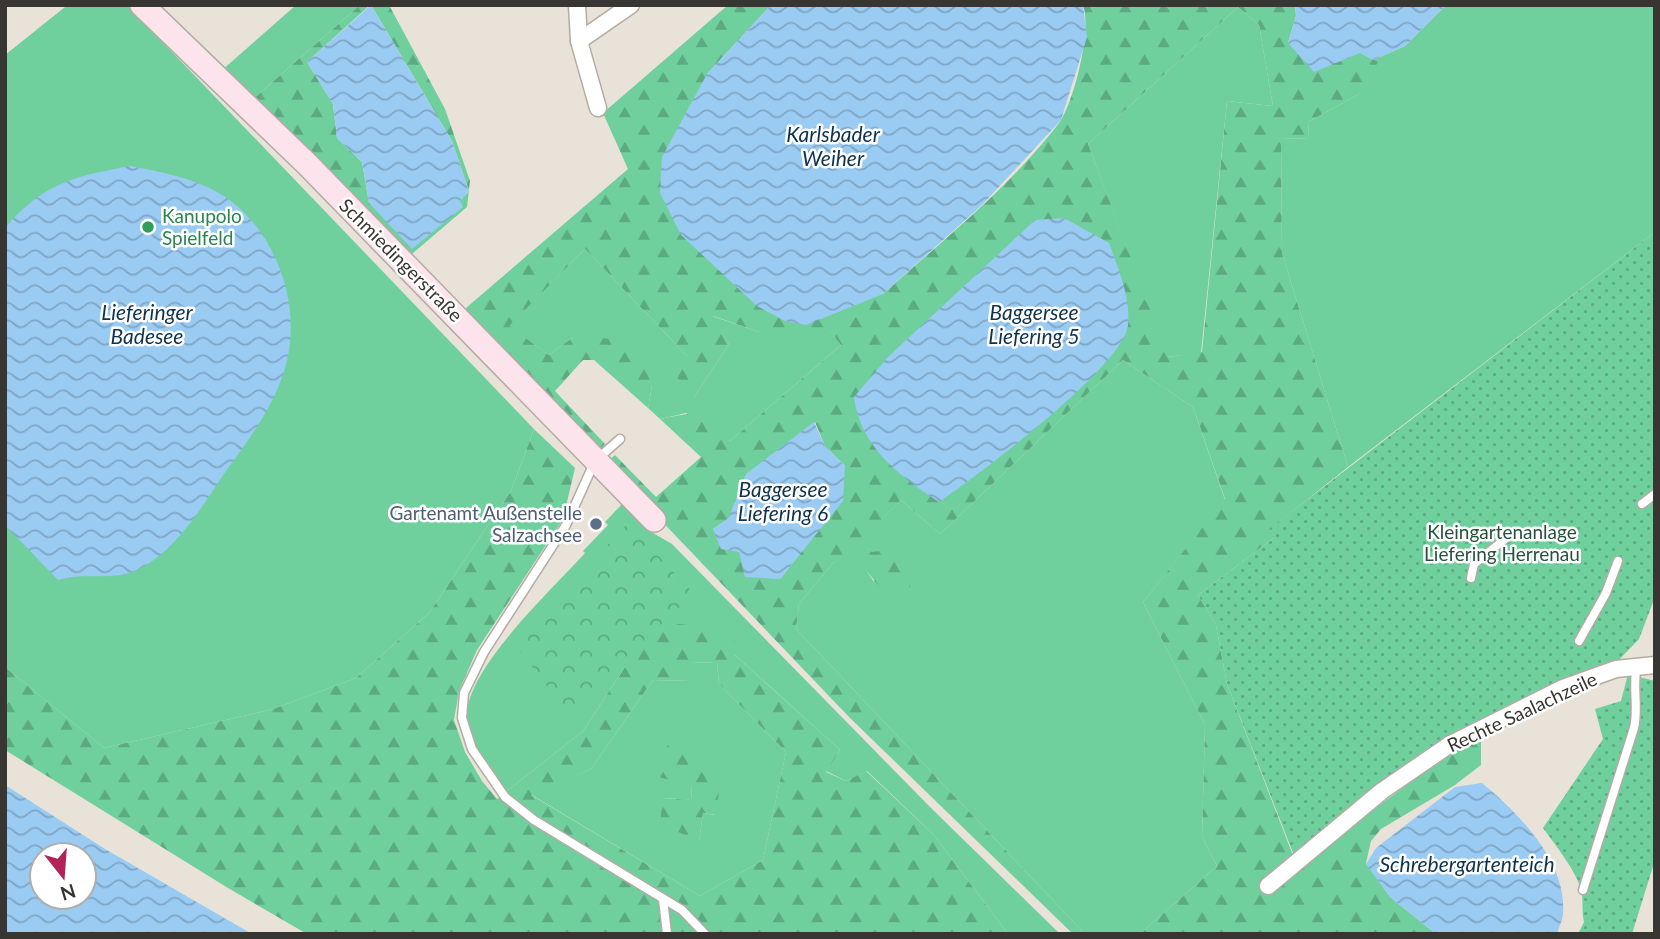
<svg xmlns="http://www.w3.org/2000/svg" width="1660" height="939" font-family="Lato,sans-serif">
  <defs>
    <pattern id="forest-firs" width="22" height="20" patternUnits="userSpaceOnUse" patternTransform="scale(1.75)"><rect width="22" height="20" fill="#6fd09d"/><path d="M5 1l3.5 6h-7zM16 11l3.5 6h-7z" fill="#5caa81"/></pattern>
    <pattern id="park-crowns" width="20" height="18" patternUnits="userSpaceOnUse" patternTransform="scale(1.75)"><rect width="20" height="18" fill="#6fd09d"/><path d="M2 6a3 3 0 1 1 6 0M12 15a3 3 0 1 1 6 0" fill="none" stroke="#5caa81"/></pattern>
    <pattern id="garden-dots" width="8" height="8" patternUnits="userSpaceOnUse" patternTransform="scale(1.75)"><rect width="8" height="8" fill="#6fd09d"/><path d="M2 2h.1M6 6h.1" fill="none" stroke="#5caa81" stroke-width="1.8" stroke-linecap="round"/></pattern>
    <pattern id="water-waves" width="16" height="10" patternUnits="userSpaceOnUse" patternTransform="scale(1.75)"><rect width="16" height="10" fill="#9acbf3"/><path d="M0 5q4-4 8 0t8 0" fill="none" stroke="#7fa6c5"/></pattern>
  </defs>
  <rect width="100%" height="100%" fill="#e8e2d8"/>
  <g fill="#6fd09d" fill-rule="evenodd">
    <path d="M79,5h48l407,424 -23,62 -82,122 -73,65 -83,31 -169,39 -99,-81v-612l60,-48z"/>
    <path d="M296,5h64l-109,96 -30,-30z"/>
    <path d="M1446,5h209v227l-307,235 -66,-214 -1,-115 28,1 -1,-17 51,-28 14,-34 32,-14z"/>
    <path d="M1238,7l21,18 14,81 -46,-5 -26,252 -34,4 -79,-213z"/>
    <path d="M585,249l102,107 7,41 35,-53 -17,-28 47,16h72l11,12 -112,97 -44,-28 -26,6 -12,-11 4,-22 -79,-49 -24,18 -41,-29z"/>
    <path d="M1123,360l70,47 32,93 -82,102 62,123 -3,112 15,29 -77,68h-55l-289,-305 3,-25 34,-41 15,-8 14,9 12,18 -2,-30 -14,-10 43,-42 39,34z"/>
    <path d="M623,503l30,30 19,11 258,263 130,127h-52l-74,-99 -67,-64 -21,10 -20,-10 14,-21 -106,-96v-23l-109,36 -42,64 -76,60c-18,-20 -38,-45 -40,-74 -2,-48 86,-128 118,-164l-2,-2 25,-26 -3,-3z"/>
    <path d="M717,662l2,22 67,68 -23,108 -63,36 -170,-102 61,-25 62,-89 37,1v-18zM692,785l23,30 -12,-2 -4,28 -35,-43 27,2z"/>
  </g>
  <g fill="url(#forest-firs)" fill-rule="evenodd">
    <path d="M360,5h10l-63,57 26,42 4,34 25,24 7,41 91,-2 9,-10 -17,-50 -81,-136h18l56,104 25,72 -3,26 -61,52 -155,-158z"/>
    <path d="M728,5h43l-64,69 176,220c60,-54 127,-107 176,-171 15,-21 33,-93 24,-118h212l1,11 -8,27 73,10 17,9 -19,32 -51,28 1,17 -28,-1 1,115 66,214 -78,62 5,8 -77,58 18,30 11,59 70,182 161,-119 23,-11v29l-26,20 -74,44 -10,12 -5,22 24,34 46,37h-296l77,-68 -15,-29 3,-112 -62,-123 82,-103 -32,-92 -70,-47 -183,174 -39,-34 -42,42 13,10c24,-4 41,11 38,35l-23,7c-14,-13 -22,-29 -39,-38l-15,7 -34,41 -3,25 289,305h-12l-223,-216 -244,-255 9,-8 41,42 45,-40 -41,-38c42,-9 41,-7 70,22l111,-96 -10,-13h-72l-46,-16 16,28 -35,53 -19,-22 12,-19 -102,-107 -76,77 40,29 24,-18 46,2 21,14 12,33 -4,22 -54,-48h-11l-28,31 50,53 -9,10 -137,-140 169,-145 -25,-56zM1238,7l21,18 14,81 -46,-5 -25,251 -34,5 -80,-213zM815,422l10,24 20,20 -39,80 -26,33 -41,-27 -26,-23 15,-10z"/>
    <path d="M534,429l41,39 -12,51 -86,131 -18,41 -5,29 11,32 17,29 15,18 86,-68 42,-64 47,-44 63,8v24l105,95 -14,22 20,9 20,-10 68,64 74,99h-701l-79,-46 -223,-138v-83l99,81 169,-39 83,-31 73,-65 82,-122zM717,662l2,22 67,68 -23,108 -63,36 -169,-101 60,-26 62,-89 38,1v-18z"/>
    <path d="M669,741l53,27 -6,47 -13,-2 -4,29 -39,-19 3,-25 28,2 1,-15 -34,-8z"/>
  </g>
  <path fill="url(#park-crowns)" d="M628,523l66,71 -127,118 -52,-67z"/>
  <g fill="url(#garden-dots)">
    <path d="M1655,232v365l-16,42 -23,24 -4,-2 -159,76 -158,121 -68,-174 -11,-59 -18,-30 77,-58 -6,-8z"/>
    <path d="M1628,674l27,7v179l-23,74h-54l6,-12c-2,-10 -1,-17 -2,-27 -1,-18 -28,-52 -39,-67l60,-89 -8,-30 26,-8z"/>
  </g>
  <g fill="url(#water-waves)" fill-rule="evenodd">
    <path d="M371,5l81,136 17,50 -9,10 3,6 -51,42 -43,-46 -7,-41 -25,-24 -4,-34 -26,-42z"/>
    <path d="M771,5h312l4,32 -26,83 -79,85 -99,89 -77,31 -21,-4 -28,-15 -76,-71 -21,-42 2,-36 45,-83z"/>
    <path d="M1295,5h151l-41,41 -32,14 -13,-7 -46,19 -26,-29 8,-27z"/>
    <path d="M131,166c30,6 59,11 86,26 58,33 87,113 68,176 -11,39 -38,74 -61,106 -23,34 -46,74 -83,94 -28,15 -55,3 -83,12l-53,-55v-297c38,-45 70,-52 126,-62z"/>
    <path d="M1064,218l45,25c9,26 22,54 19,82 -4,41 -152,152 -189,177 -40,-26 -79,-56 -85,-105l34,-40 147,-137z"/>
    <path d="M814,422l11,24 20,20 -2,35 -63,78 -35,-2 -6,-25 -18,-3 -8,-20 15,-10 18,-45z"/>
    <path d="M1482,783c35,29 85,78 81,130 0,6 -4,14 -6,21h-121l-46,-37 -24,-33 10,-16 79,-61z"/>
    <path d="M5,785l100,64 147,85h-247zM42,855h42v42h-42z"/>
  </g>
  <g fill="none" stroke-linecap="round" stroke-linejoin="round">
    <defs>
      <g id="lane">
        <path d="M620,439l-25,22 -29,64 -82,127 -20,41 -2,25 10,31 33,48 29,23 148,90 23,24"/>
        <path d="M1642,504l13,-10"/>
        <path d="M1471,578l3,-14 31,-25"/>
        <path d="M1579,641l27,-48 12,-32"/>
        <path d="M1583,890l51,-162c5,-21 -2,-41 3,-63"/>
        <path d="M663,899l4,35"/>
      </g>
      <g id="street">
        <path d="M577,5l2,36 19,67"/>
        <path d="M579,41l52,-36"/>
        <path d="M1268,886l114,-95 67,-46 114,-57 53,-19 39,-4"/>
      </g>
      <path id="secondary" d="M142,5l165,159 347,356"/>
    </defs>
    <use href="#lane" stroke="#b2aca3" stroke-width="11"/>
    <use href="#street" stroke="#b2aca3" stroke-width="19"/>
    <use href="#secondary" stroke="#b2aca3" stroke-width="26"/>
    <use href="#lane" stroke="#fff" stroke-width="8"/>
    <use href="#street" stroke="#fff" stroke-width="16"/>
    <use href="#secondary" stroke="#fde3eb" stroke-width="23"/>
  </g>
  <circle fill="#2e9e5b" stroke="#fff" stroke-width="2.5" cx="148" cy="227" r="7"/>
  <circle fill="#5c6f8a" stroke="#fff" stroke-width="2.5" cx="596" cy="524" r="7"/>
  <g text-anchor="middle" stroke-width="5" stroke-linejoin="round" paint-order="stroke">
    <g font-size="19" fill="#27864d" stroke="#fff" text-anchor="start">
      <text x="162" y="223">Kanupolo<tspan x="162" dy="22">Spielfeld</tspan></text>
    </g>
    <g font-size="19" fill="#383632" stroke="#fff">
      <text transform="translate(401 260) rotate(45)" y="7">Schmiedingerstraße</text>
      <text transform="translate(1522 712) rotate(-25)" y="7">Rechte Saalachzeile</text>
    </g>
    <g font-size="19" fill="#4e5e75" stroke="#fff" text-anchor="end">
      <text x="582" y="520">Gartenamt Außenstelle<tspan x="582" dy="22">Salzachsee</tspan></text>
    </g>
    <g font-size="19" fill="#26523b" stroke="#fff">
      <text x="1502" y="539">Kleingartenanlage<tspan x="1502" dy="22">Liefering Herrenau</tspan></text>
    </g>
    <g font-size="21" font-style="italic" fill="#0e334e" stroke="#fff">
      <text x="833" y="142">Karlsbader<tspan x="833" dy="24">Weiher</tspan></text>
      <text x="147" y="320">Lieferinger<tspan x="147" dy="24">Badesee</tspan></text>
      <text x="1034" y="320">Baggersee<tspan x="1034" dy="24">Liefering 5</tspan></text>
      <text x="783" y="497">Baggersee<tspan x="783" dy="24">Liefering 6</tspan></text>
      <text x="1467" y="872">Schrebergartenteich</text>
    </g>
  </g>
  <rect width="1660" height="939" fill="none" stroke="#383632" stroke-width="14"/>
  <g transform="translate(63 876) rotate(163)"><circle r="33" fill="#ffffff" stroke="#afafad" stroke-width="2"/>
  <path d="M0-5L12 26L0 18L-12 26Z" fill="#b22459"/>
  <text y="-10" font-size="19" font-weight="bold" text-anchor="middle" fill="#383632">N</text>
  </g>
</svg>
